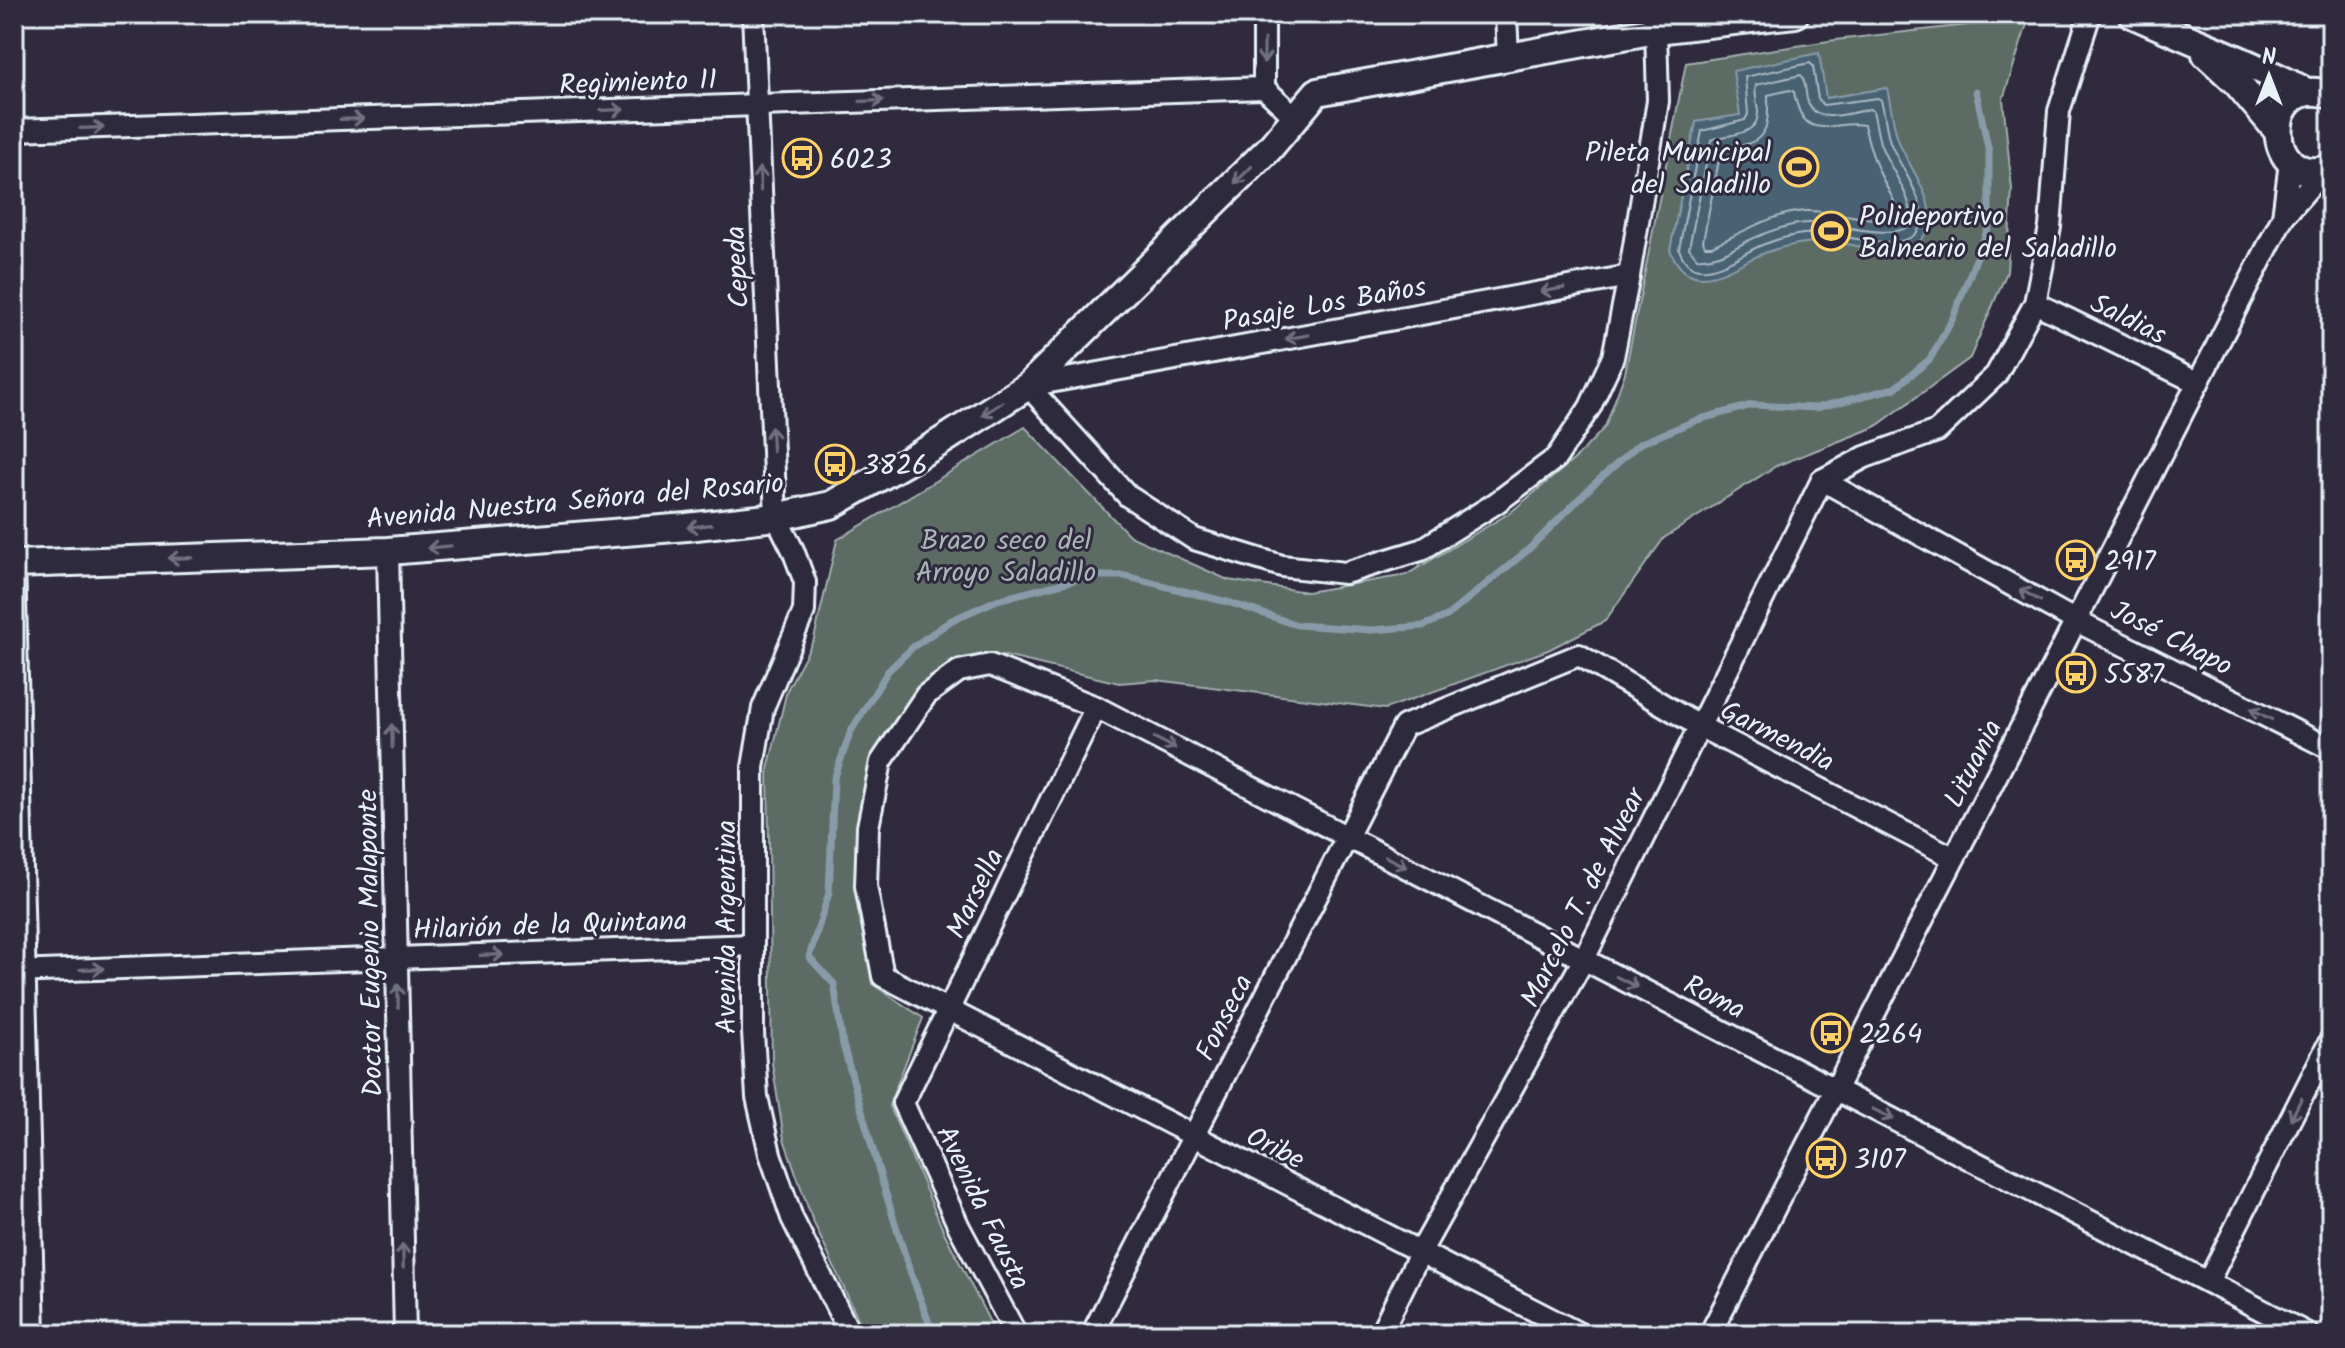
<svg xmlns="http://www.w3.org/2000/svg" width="2345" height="1348" font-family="Kalam,sans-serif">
  <rect width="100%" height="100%" fill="#2f2a3d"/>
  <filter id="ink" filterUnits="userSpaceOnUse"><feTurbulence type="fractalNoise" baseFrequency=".0125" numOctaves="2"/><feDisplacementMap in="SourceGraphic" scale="16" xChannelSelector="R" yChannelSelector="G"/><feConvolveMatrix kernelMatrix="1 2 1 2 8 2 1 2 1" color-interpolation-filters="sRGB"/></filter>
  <g filter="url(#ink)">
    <path fill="#5b6c65" stroke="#a2aeae" stroke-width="2" d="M2029,18l-26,81 9,90 -5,83 -37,86 -95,69 -99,39 -112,72 -59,83 -57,29 -163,59 -229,-29 -37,3 -114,-27 -46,6 -39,26 -50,71 -13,71 2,57 13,97 51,34 -34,87 55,127 52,102h-131l-53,-115 -28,-80 -12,-76 -4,-294 19,-79 27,-51 23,-99 188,-113 105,109 98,44 79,12 99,-17 105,-63 66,-55 28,-30 20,-54 61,-310 149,-23z"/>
    <path fill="#4a6273" stroke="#899ba8" stroke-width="2" d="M1819,53l7,45 61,-10c4,18 6,37 12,54 10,27 44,65 25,94 -18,27 -60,9 -86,7 -24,-3 -48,1 -71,9 -34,12 -75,51 -97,-2l26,-128 44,-7 -7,-44z"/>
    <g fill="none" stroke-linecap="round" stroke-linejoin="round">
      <g stroke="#a9b8c3" stroke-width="2">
        <path d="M1810,63l3,3 5,33 5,6 55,-7 3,2c4,14 5,29 9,42 8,23 45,68 27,90 -18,24 -85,-3 -114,2 -13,2 -29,6 -41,11 -25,10 -69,47 -83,4l23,-118 43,-11 3,-6 -3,-37z"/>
        <path d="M1801,75c5,7 4,15 6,24 7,28 43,14 63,10l3,2c3,11 4,22 7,32 7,23 39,60 29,83 -20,15 -75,-4 -102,-3 -15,1 -34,7 -48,13 -22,8 -37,24 -62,22l-8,-10 22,-108c16,-7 48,-2 47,-29 -1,-9 -4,-17 -2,-26z"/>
        <path d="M1790,90l4,2c10,55 37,27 70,33 4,15 7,29 14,44 7,17 18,31 22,49 -16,7 -70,-8 -94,-7 -34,2 -64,22 -94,35h-7l-2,-5 18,-91c8,-3 17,-3 26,-6 24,-7 21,-29 21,-49z"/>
      </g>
      <path stroke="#899ba8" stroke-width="7" d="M933,1334l-25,-69 -27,-87 -38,-133 -9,-61 -25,-27 20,-64 5,-114 17,-48 37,-60 25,-24 39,-27 45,-20 93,-24h35l106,27 66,22 75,5 51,-4 24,-10 81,-66 65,-65 46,-41 58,-24 55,-15 64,3 79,-20 35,-29 22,-39 37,-94v-74l-13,-61"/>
      <defs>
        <g id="minor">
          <path d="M753,14l23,503 17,33 12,32 -1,29 -41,97 -10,59v265l4,65 13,57 22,64 58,116"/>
          <path d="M1264,14v74l32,30"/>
          <path d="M1506,14l2,43"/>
          <path d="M14,130l1250,-42"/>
          <path d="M2283,217l7,-55"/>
          <path d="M2035,303l163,80"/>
          <path d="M1028,386l100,110 66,43 88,27 63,7 76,-23 75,-47 60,-45 34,-51 23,-50 16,-81 29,-175 -2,-71"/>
          <path d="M1028,386l601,-110"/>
          <path d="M1822,480l43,-23 72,-26 59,-56 39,-72 15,-76 9,-116 31,-97"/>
          <path d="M1822,480l254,141 255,128"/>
          <path d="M388,551l17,783"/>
          <path d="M14,559l20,775"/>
          <path d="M14,972l738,-27"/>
          <path d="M2208,1282l123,-243"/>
          <path d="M1016,1334l-57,-107 -56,-124 193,-396"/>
          <path d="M1092,1334l312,-608 175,-71 120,71 255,132"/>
          <path d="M1380,1334l41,-83 163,-292 238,-479"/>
          <path d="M1580,1334l-697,-358 -17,-90 2,-59 13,-65 45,-67 33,-24 31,-6 106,42 1212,627"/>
          <path d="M1710,1334l573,-1117 40,-46"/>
        </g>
        <g id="tertiary">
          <path d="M2132,14c58,27 119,48 175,78"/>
          <path d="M2206,54l31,29 39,46"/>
          <path d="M2331,95c-71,-24 -69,97 0,73"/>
          <path d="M14,564l374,-13 299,-24 89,-10 55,-12 103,-59 94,-60 241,-237 48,-57 339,-62 139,-16"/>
        </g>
      </defs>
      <use href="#minor" stroke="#e8f1f8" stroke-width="26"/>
      <use href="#tertiary" stroke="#e8f1f8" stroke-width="32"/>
      <use href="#minor" stroke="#2f2a3d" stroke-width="20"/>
      <use href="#tertiary" stroke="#2f2a3d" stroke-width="26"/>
    </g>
    <defs><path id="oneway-shaft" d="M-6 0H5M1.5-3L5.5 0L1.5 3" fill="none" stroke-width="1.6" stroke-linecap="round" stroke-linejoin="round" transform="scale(2)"/></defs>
    <g stroke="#70707e">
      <use href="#oneway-shaft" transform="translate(1264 51) rotate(91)"/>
      <use href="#oneway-shaft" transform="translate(872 101) rotate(-2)"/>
      <use href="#oneway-shaft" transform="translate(612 110) rotate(-2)"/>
      <use href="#oneway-shaft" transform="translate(352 119) rotate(-2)"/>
      <use href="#oneway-shaft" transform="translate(92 128) rotate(-2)"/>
      <use href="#oneway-shaft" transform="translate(1243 175) rotate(135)"/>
      <use href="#oneway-shaft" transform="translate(760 179) rotate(-93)"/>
      <use href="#oneway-shaft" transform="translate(1552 290) rotate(170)"/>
      <use href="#oneway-shaft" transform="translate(1297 337) rotate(170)"/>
      <use href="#oneway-shaft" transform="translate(992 409) rotate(147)"/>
      <use href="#oneway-shaft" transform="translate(772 439) rotate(-93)"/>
      <use href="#oneway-shaft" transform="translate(699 526) rotate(173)"/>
      <use href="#oneway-shaft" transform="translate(439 547) rotate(175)"/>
      <use href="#oneway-shaft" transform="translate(180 558) rotate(178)"/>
      <use href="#oneway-shaft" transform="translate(2030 595) rotate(-151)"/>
      <use href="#oneway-shaft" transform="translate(2261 714) rotate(-153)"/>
      <use href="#oneway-shaft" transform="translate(392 736) rotate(-91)"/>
      <use href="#oneway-shaft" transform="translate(1165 743) rotate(27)"/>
      <use href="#oneway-shaft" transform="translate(1396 862) rotate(27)"/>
      <use href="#oneway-shaft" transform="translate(492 955) rotate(-2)"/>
      <use href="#oneway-shaft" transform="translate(92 969) rotate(-2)"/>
      <use href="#oneway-shaft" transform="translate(1627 982) rotate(27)"/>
      <use href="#oneway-shaft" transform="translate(398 996) rotate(-91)"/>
      <use href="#oneway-shaft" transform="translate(2296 1109) rotate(117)"/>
      <use href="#oneway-shaft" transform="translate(1883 1114) rotate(27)"/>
      <use href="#oneway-shaft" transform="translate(403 1256) rotate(-91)"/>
    </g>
  </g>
  <defs>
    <symbol id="bus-ring" viewBox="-11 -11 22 22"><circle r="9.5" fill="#2f2a3d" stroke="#ffd166" stroke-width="1.5"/><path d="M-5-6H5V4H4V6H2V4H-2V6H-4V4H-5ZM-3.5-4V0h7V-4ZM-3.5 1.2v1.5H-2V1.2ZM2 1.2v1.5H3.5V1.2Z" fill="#ffd166"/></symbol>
    <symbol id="stadium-ring" viewBox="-11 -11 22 22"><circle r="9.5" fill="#2f2a3d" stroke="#ffd166" stroke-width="1.5"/><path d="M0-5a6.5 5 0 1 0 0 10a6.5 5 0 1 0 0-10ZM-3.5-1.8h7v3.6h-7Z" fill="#ffd166"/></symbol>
  </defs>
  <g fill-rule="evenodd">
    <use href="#bus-ring" x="780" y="136" width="44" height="44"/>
    <use href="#stadium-ring" x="1777" y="145" width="44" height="44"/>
    <use href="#stadium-ring" x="1809" y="209" width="44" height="44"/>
    <use href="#bus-ring" x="813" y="442" width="44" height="44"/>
    <use href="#bus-ring" x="2054" y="538" width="44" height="44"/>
    <use href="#bus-ring" x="2054" y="651" width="44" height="44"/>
    <use href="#bus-ring" x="1809" y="1011" width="44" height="44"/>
    <use href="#bus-ring" x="1804" y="1136" width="44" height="44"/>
  </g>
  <g text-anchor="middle" stroke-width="6" stroke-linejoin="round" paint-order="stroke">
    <g font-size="28" fill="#e8f1f8" stroke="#2f2a3d">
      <text transform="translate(638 81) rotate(-2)" y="10">Regimiento 11</text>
      <text transform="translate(736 267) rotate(-93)" y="10">Cepeda</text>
      <text transform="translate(1324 303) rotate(-10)" y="10">Pasaje Los Baños</text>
      <text transform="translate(2129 318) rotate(26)" y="10">Saldias</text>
      <text transform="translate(575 500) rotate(-5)" y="10">Avenida Nuestra Señora del Rosario</text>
      <text transform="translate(2172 637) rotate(27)" y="10">José Chapo</text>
      <text transform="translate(1778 735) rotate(27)" y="10">Garmendia</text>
      <text transform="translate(1972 763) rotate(-63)" y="10">Lituania</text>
      <text transform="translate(974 893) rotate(-64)" y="10">Marsella</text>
      <text transform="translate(1582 897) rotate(-63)" y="10">Marcelo T. de Alvear</text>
      <text transform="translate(550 924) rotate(-2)" y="10">Hilarión de la Quintana</text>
      <text transform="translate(725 927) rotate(-90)" y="10">Avenida Argentina</text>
      <text transform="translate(369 943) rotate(-91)" y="10">Doctor Eugenio Malaponte</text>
      <text transform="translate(1715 996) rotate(27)" y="10">Roma</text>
      <text transform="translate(1223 1017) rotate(-63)" y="10">Fonseca</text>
      <text transform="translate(1276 1147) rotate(27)" y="10">Oribe</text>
      <text transform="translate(984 1207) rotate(64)" y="10">Avenida Fausta</text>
    </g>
    <g font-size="28" fill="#e8f1f8" stroke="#2f2a3d" text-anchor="start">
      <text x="1771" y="161" text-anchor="end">Pileta Municipal<tspan x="1771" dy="32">del Saladillo</tspan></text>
      <text x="830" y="168">6023</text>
      <text x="1859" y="225">Polideportivo<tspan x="1859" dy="32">Balneario del Saladillo</tspan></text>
      <text x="863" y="474">3826</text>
      <text x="2104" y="570">2917</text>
      <text x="2104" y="683">5587</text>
      <text x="1859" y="1043">2264</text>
      <text x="1854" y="1168">3107</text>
    </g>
    <g font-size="28" fill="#a9b5b6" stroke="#2f2a3d">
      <text x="1006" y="549">Brazo seco del<tspan x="1006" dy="32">Arroyo Saladillo</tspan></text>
    </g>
  </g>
  <rect width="2345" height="1348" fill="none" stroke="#2f2a3d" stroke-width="48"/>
  <rect x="24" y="24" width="2297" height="1300" fill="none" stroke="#e8f1f8" stroke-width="3" filter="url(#ink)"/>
  <g transform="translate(2269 76)" stroke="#2f2a3d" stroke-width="6" paint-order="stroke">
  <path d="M0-6L14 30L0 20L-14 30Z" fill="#e8f1f8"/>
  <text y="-12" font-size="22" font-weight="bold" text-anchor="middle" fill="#e8f1f8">N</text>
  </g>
</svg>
